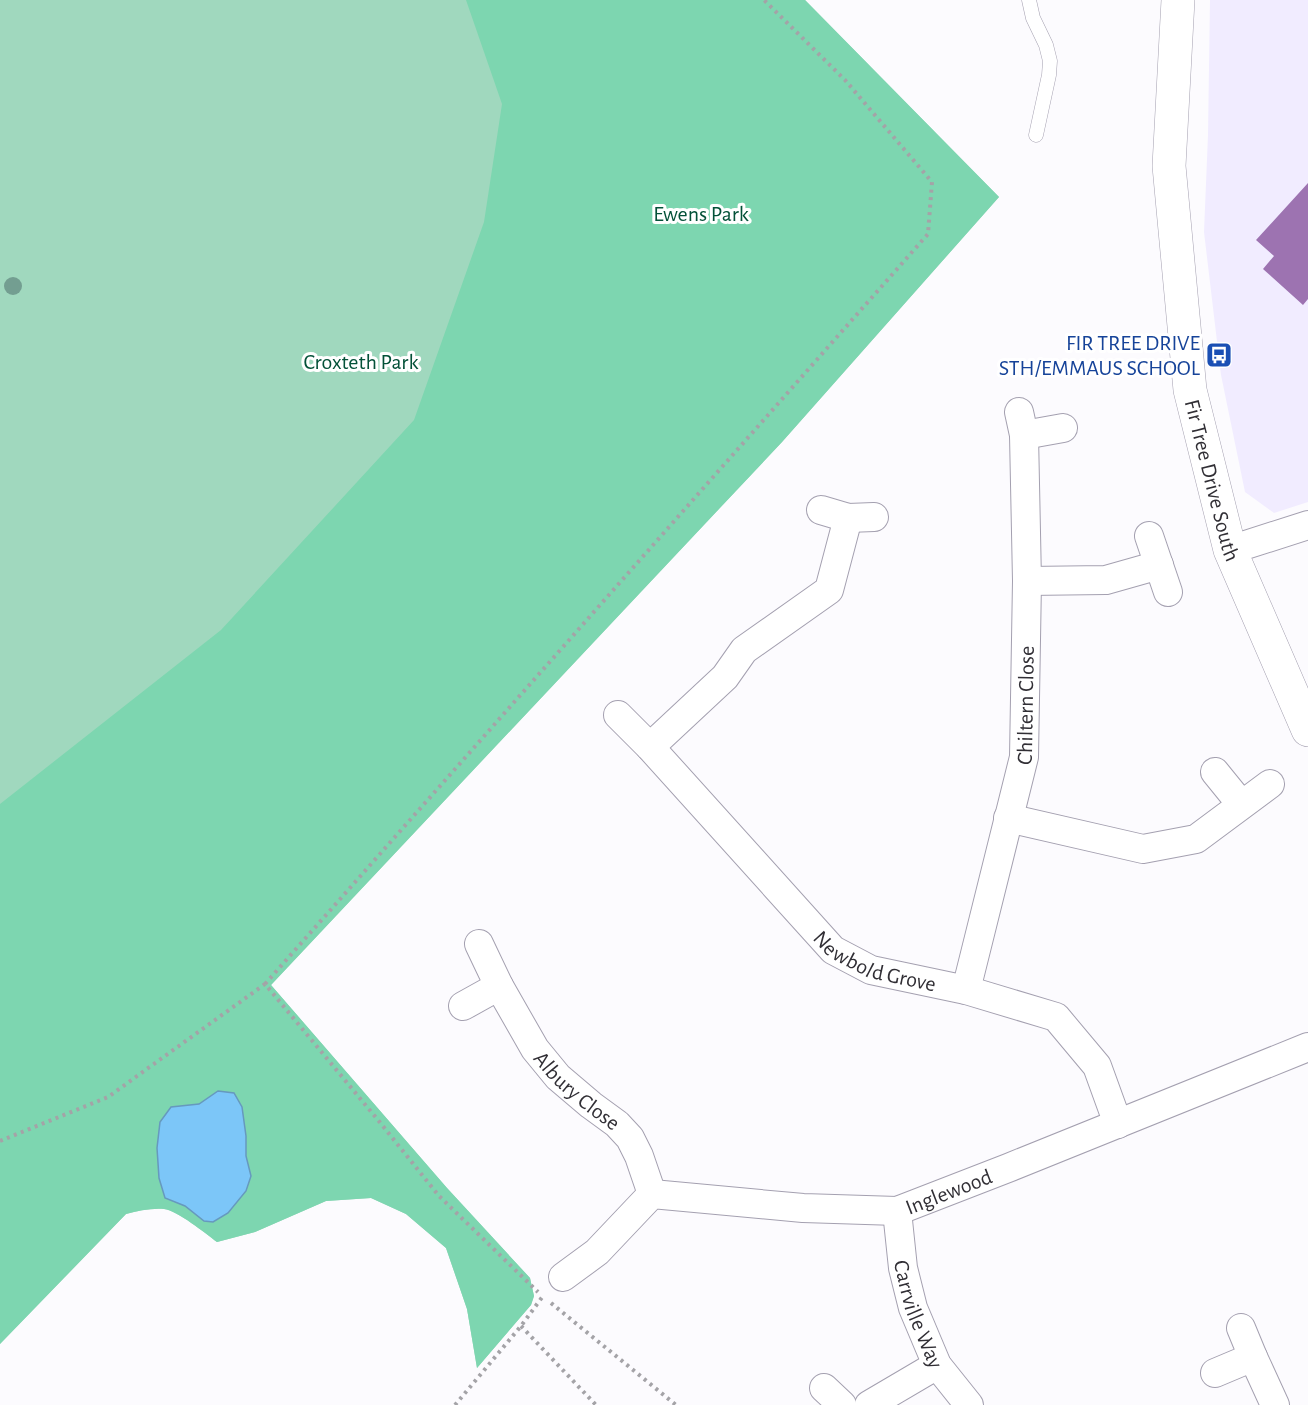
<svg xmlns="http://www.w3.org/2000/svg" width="1308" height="1405" font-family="'Alegreya Sans',sans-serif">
  <rect width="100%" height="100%" fill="#fcfbfe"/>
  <path fill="#f1ecff" d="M1210,0h98v502l-34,11 -29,-21 -24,-117 -17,-143 4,-97z"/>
  <path fill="#a0d8be" d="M0,0h805l194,197 -217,245 -511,543 176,203 83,90 4,18 -3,9 -54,63 -10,-59 -21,-61 -40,-34 -35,-16 -45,3 -71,31 -38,10c-12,-9 -39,-31 -53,-33 -13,-1 -26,2 -38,5l-126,130z"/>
  <path fill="#7dd6b0" d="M466,0h339l194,197 -217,245 -511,543 176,203 83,90 4,18 -3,9 -54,63 -10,-59 -21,-61 -40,-34 -35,-16 -45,3 -71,31 -38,10c-12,-9 -39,-31 -53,-33 -13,-1 -26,2 -38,5l-126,130v-540l221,-174 193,-210 70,-198 18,-118z"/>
  <path fill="#7cc6f8" stroke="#6699be" stroke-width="1.5" d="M218,1091l16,2 8,14 4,29v20l5,20 -5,15 -18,22 -15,9 -9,-1 -19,-15 -20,-8 -6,-20 -2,-30 3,-26 11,-15 28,-3z"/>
  <path fill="#9d73b1" d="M1308,183v116l-5,6 -40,-36 11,-13 -18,-16z"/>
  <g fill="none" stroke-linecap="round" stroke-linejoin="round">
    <defs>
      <path id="lane" d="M1029,0l4,18 13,27 4,16 -1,14 -13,60"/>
      <g id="street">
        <path d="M1024,435l39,-7"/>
        <path d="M821,510l27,8 26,-1"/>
        <path d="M1149,536l19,56"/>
        <path d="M1230,550l78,-25"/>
        <path d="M1027,581l79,-1 53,-15"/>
        <path id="s1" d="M618,715l32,32 183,203 38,20 95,20 90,27 41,49 21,58"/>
        <path d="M650,747l75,-70 19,-27 85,-60 19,-72"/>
        <path d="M1215,772l26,32"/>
        <path d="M1008,818l135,31 53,-10 74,-55"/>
        <path id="s2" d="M499,986l36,63 23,28 33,28 26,19 13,14 9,18 13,38"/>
        <path id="s3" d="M966,990l58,-233 3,-176 -3,-146 -5,-23"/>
        <path d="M463,1006l36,-20 -20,-42"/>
        <path id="s4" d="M897,1211l6,57 10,40 24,57 32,40"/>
        <path id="s5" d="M563,1277l34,-25 55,-58 151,14 94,3 111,-43 300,-121"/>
        <path d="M1253,1357l22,48"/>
        <path d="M1215,1373l38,-16 -12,-29"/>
        <path d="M824,1388l18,17"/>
        <path d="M869,1405l68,-40"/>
      </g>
      <g id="secondary">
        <path id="s6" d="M1178,0l-9,166 21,224 40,160 78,180"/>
      </g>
    </defs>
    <use href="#lane" stroke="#a4a0b0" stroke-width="15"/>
    <use href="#street" stroke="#a4a0b0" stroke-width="30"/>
    <use href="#secondary" stroke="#a4a0b0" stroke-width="34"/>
    <g stroke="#a4a3a7" stroke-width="4" stroke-dasharray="3 4.5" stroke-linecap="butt">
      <path d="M265,984l663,-750 4,-52 -87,-102 -81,-80"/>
      <path d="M0,1141l108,-44 157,-113 113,136 61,76 99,96"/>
      <path d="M551,1303l125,102"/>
      <path d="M521,1326l75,79"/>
      <path d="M455,1405l66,-79 22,-30"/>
    </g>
    <use href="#lane" stroke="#fff" stroke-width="14"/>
    <use href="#street" stroke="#fff" stroke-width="28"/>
    <use href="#secondary" stroke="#fff" stroke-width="33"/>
  </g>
  <circle fill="#739e91" cx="13" cy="286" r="9"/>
  <defs>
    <symbol id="bus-square" viewBox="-11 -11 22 22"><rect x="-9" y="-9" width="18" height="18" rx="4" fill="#1a4fb4" stroke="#fff"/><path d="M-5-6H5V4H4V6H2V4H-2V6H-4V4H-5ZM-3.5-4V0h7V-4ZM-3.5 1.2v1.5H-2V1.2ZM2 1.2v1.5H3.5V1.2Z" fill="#fff"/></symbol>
  </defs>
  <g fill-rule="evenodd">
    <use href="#bus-square" x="1204" y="340" width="30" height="30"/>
  </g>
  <g text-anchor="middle" stroke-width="6" stroke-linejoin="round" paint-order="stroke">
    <g font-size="22" fill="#035138" stroke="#fff">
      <text x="701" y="221">Ewens Park</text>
      <text x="361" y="369">Croxteth Park</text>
    </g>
    <g font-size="22" fill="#164399" stroke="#fff" text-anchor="end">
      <text x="1200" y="350">FIR TREE DRIVE<tspan x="1200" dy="25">STH/EMMAUS SCHOOL</tspan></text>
    </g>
    <g font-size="22" fill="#312f35" stroke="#fff">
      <text dy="8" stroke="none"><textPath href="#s6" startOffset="484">Fir Tree Drive South</textPath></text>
      <text dy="8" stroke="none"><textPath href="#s3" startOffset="292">Chiltern Close</textPath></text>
      <text dy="8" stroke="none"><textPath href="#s1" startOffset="362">Newbold Grove</textPath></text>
      <text dy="8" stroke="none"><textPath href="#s2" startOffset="132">Albury Close</textPath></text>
      <text dy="8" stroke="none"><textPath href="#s5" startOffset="423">Inglewood</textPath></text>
      <text dy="8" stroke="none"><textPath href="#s4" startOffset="106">Carrville Way</textPath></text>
    </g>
  </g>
</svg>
